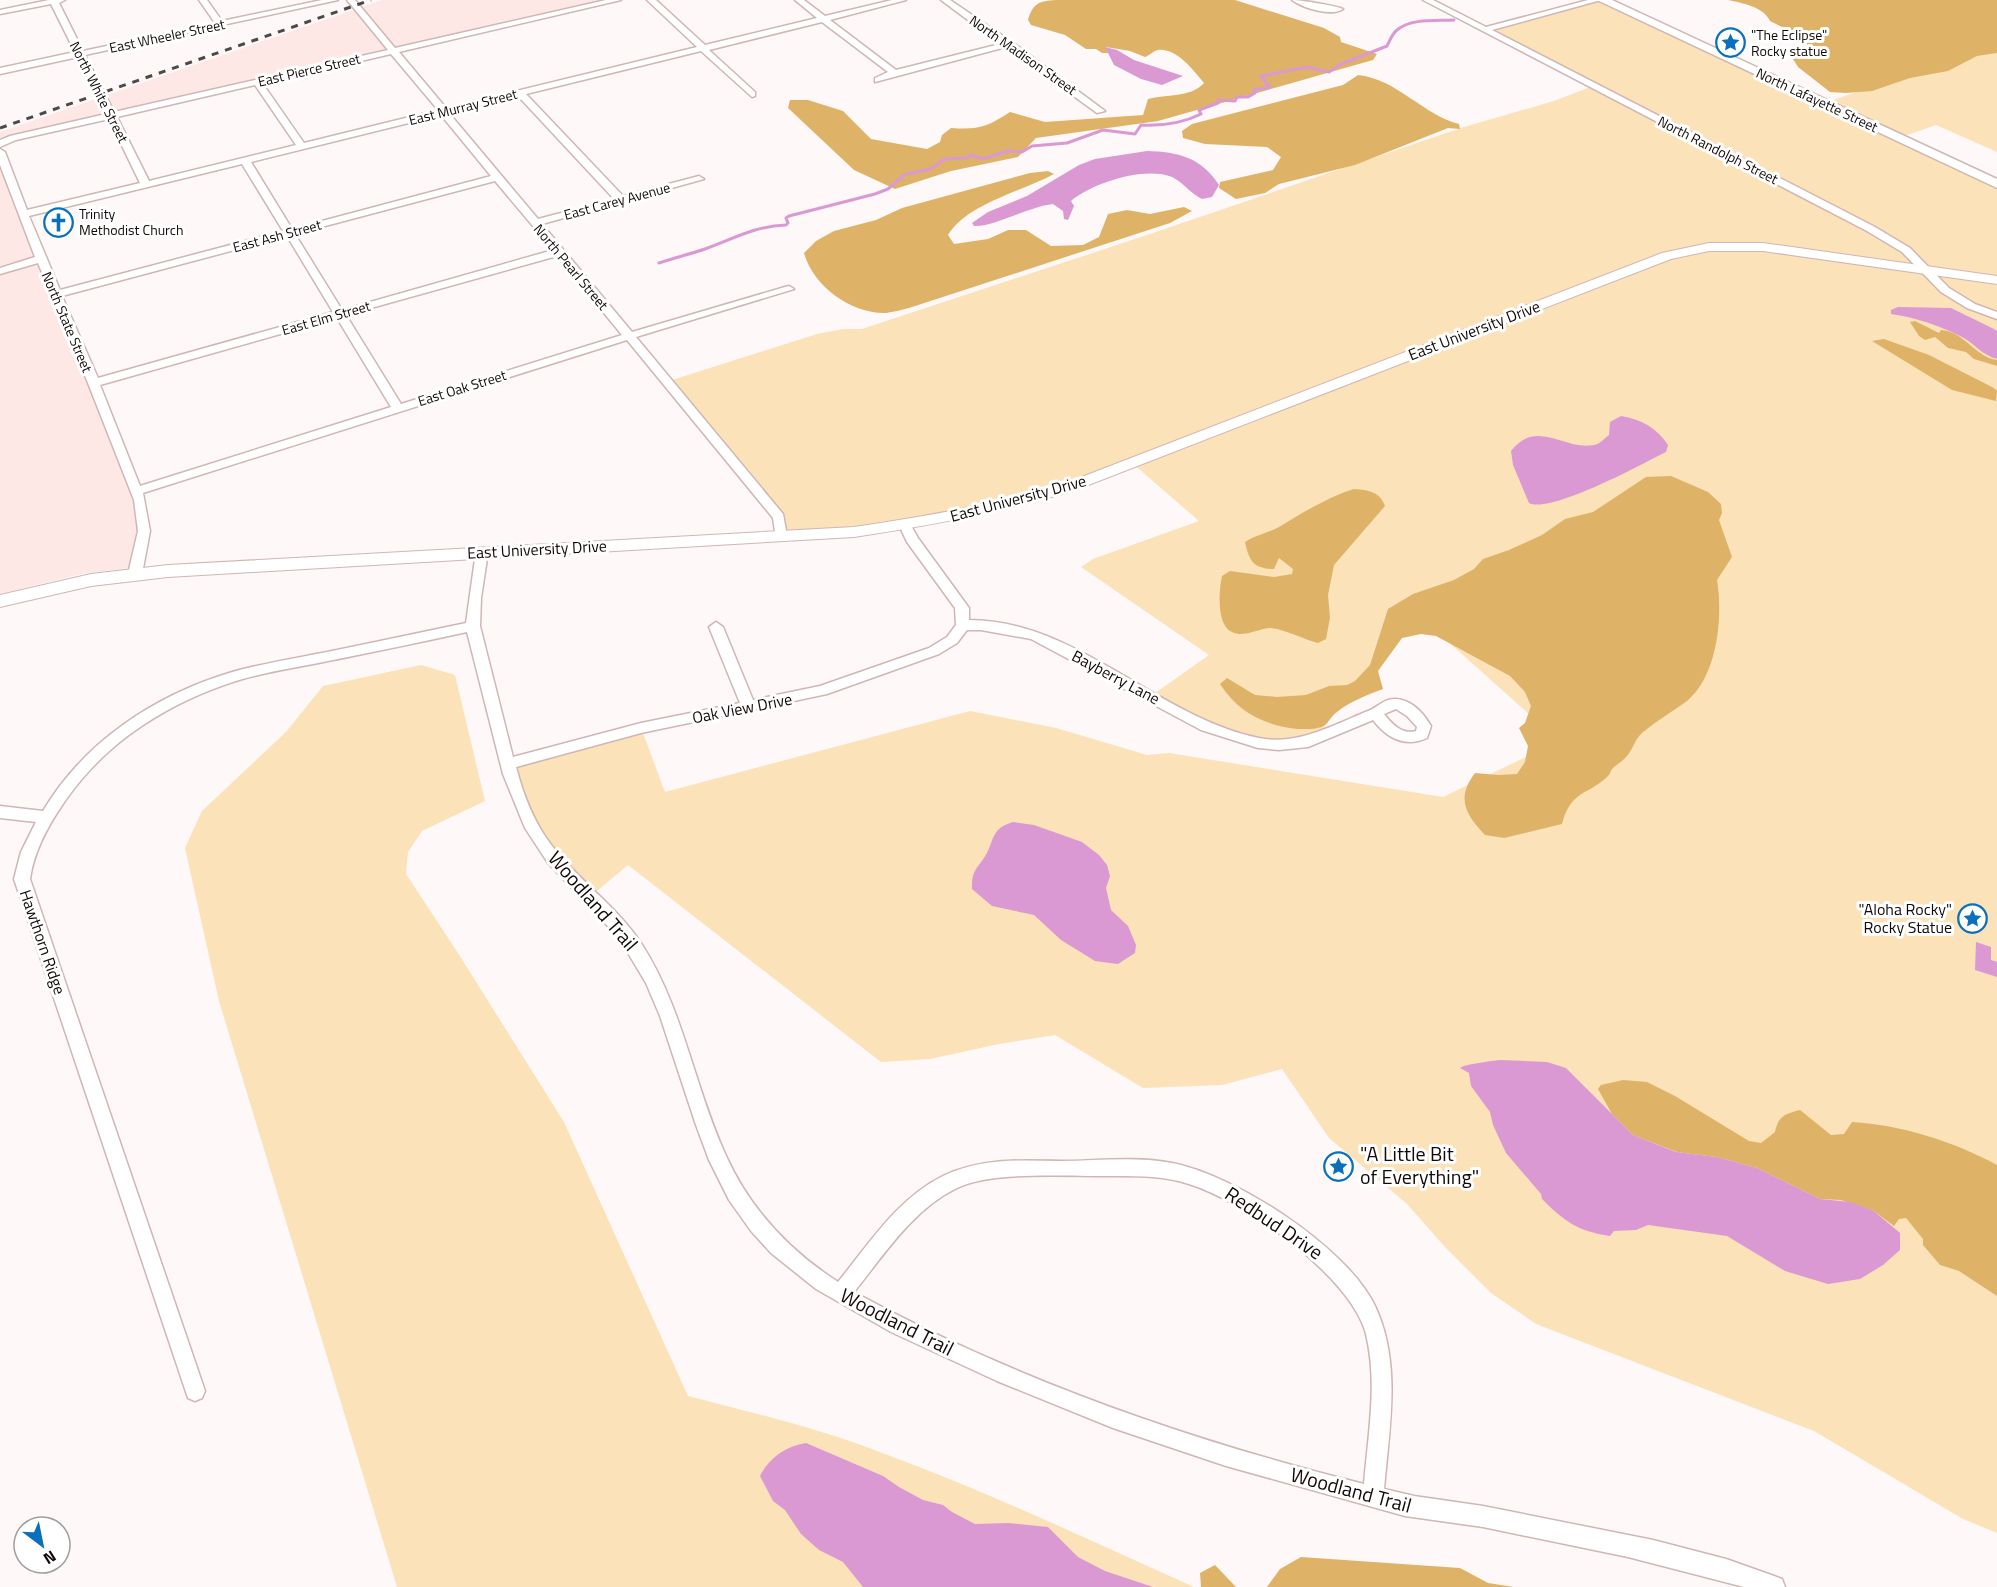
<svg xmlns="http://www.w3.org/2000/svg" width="1997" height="1587" font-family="'Titillium Web',sans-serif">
  <rect width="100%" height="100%" fill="#fef8f8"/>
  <g fill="#fde8e6">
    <path d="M382,0h235l-604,138 -13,6v-12z"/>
    <path d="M0,152l140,348 -3,67 -56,7 -81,20z"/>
  </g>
  <g fill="#fbe2b8">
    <path d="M1596,0h7l221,103 173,-58v107l-61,-27 -37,13 98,46v1349l-34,-14 -149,-88 -278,-107 -45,-31 -46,-46 -38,-43 -78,-66 -47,-69 -60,16 -79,3 -88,-53 -56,9 -69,15 -49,3 -253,-197 -36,30 -42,-41 -41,-90 132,-36 24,64 305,-81 86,17 91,27 22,-2 274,44 116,-56 -134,-120 -38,12 -22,45 -35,30 -8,29 -64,6 -107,-47 58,-41 -128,-88 12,-8 106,-38 -67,-58 -153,49 -198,24v-13l-112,-142 148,-47 26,-5h19l279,-92 323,-110 90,-26 39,-15 -109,-56z"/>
    <path d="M421,665l34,10 30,126 -63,30 -14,21 -2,22 50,76 108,172 124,274c66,17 133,33 197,58 105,39 207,87 309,133h-797l-178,-586 -34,-153 17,-37 84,-79 37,-46z"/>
  </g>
  <g fill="#deb367">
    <path d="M1056,0h179l89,28 16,9 1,5 36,12 -4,6 -215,61 -122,17 -18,19 -67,14 -56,18 -41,-19 -66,-62 2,-8h18l35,11 28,28 56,10 13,-7 2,-7 9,-7c27,2 36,-1 59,-16l35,10 98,-7 5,-16c18,-5 43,-1 56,-16 -11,-13 -27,-35 -46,-33 -5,1 -8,5 -13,7l-15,-6 -24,-4 2,6h-6l-6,-4h-10l-21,-14 -34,-10 -3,-5c5,-17 11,-19 28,-20z"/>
    <path d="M1728,0h269v53l-20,3 -29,15 -38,7 -38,13 -26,2 -16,-1 -32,-25 -5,-8 7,-10 7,-2v-5l-22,-10 1,-3 -16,-8c-6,-14 -28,-18 -42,-21z"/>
    <path d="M1358,75c39,4 65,40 101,49l1,5 -12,-1 -93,37 -76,19 -14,9 -29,6 -17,-11 1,-6 53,-12 8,-13 -14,-10 -62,-3 -22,-6 -1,-7 10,-7 151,-39z"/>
    <path d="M1048,171l6,3c-33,18 -86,29 -106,61l6,9 34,-5 20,-9h18l25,16 32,-1 16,-8 9,-23 19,-4 23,4 34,-7 8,4 -22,12 -261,85c-8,2 -16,4 -23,5 -35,1 -73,-27 -82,-60l12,-12 18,-10 42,-11 26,-12 128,-35z"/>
    <path d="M1915,321l24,12 2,-3c23,1 34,27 56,30v6l-23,-7 -8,-7 -18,-4 -13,-11 -10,3 -6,-4 -9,-14z"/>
    <path d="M1884,339l45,16 65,33 3,3 -1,10 -44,-11 -80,-49z"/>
    <path d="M1671,476l37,16 13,12 1,9 -3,7 13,37 -15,23c6,36 1,95 -30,121 -15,11 -31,20 -45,32 -7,6 -9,16 -15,23 -4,5 -10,8 -14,12 -3,3 -2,5 -5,8 -21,20 -37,14 -46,48l-58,14 -19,-3c-20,-21 -29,-37 -10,-62l23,2 19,-1 8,-12 3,-16 -9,-18 6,-5 6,-17 -6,-14 -15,-16 -74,-40 -15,-2 -19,4 -24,33 5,18c-16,6 -32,12 -46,23 -5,3 -8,10 -12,13 -7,5 -20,4 -28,4 -33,-4 -58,-16 -77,-45l7,-6 28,17 22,2 29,-2 23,-9 18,-1 8,-4 15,-16 18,-56 25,-15 41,-14 20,-11 9,-10 26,-9 33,-15 23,-16 28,-7 53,-35z"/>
    <path d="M1354,489c15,1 26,3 31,17l-51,59 -6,30 2,23 -4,21 -8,4c-13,-3 -36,-15 -49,-15 -11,1 -26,10 -37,4 -16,-7 -13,-42 -10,-56l8,-5 44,6 18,-3 1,-5 -14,-11 -5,11c-20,0 -25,-8 -29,-27 11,-7 23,-9 34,-15 21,-13 51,-31 75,-38z"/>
    <path d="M1623,1080l24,2 28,14 74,45 12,2 14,-11c3,-16 10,-18 25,-22l31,25 13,-1 8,-12c49,3 101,19 145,43v131l-38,-25 -19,-6 -17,-20v-6l-17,-21 -7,1 -5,7 -20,-15 -33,-11 -21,-1 -63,-31 -40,-11 -40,-5 -44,-17 -21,-21 -14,-25 3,-4z"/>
    <path d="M1301,1557l159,11 28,15 26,4h-247l13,-18z"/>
    <path d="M1215,1565l21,22h-35l-1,-14z"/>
  </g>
  <g fill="#da99d2">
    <path d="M1105,47l12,3 17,10 49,16 -21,9 -21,-6 -27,-14z"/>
    <path d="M1147,151c31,1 54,6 72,34l-7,12 -10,2c-11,-5 -18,-16 -30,-22 -27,-11 -80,6 -101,24l3,5 -6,14 -4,-1 -1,-8 -10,-7c-26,3 -58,23 -79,22l-2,-3 16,-11 39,-16 52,-31 16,-6z"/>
    <path d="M1898,307l53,1 43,21 3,2v28c-15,-4 -22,-15 -35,-22 -21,-11 -48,-20 -71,-23v-4z"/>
    <path d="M1621,416c20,3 36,12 47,29l-2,7c-24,12 -115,62 -137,51l-16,-38 -2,-14c26,-33 53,0 83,-6 8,-2 9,-6 15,-10l1,-13z"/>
    <path d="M1013,822l21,3 48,17 17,13 8,10 3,11 -4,12 5,22 17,16 8,19 -1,8 -17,11 -23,-3 -34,-21 -27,-25 -42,-9 -20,-17c0,-17 2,-17 12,-31 11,-16 5,-29 29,-36z"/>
    <path d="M1976,942l15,5v13l6,2v15l-22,-7z"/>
    <path d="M1500,1060l47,2 19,6 67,67 43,17 41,5 40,11 63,31 30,3 24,9 26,22v17l-17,15 -23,14 -32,5 -43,-13 -58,-35 -79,-11 -12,5 -22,1 -4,5c-33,-5 -46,-15 -68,-37l-1,-5 -35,-41 -13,-28 -3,-13 -19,-26 -2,-13 -9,-5c5,-4 32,-7 40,-8z"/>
    <path d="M806,1443l77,33 16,11 24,13 20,5 9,7 23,12 33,-1 40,4 30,30 27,14 48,16h-290l-20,-25 -24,-12 -18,-16 -16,-24 -12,-9 -13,-25c9,-18 26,-30 46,-33z"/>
  </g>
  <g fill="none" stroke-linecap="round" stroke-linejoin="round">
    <path stroke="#da99d2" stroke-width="3" d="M659,263c15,-5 31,-9 46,-14 28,-10 50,-23 81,-24l2,-2 -2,-5 3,-2 86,-22 13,-5 16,-14 26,-6 15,-10 22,-1 4,-3 12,4 25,-8 14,1 10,-6 35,-3 36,-13 32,4 6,-9c20,1 42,-2 60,-11l-2,-4 19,-7v-3l17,1 2,-4h11l7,-4 -1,-3 16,-3 -9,-11 46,-9 22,5 10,-7 48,-19c3,-6 5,-12 10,-16 14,-12 40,-9 57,-10"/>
    <defs>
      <g id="minor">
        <path d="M49,0h16l-6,3 24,48 132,-28 -16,-23h8l15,21 100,-21h16l-253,55 29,57 274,-62 -41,-50h8l40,48 211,-48h15l-222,52 47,56 251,-61 -50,-47h9l49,45 112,-27 -22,-18h9l21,16 67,-16h14l-76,20 66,50 104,-26 -59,-44h9l62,42 93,69 -8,2 -91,-66 -131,35v-4l13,-6 -66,-50 -113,28 46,42v4l-3,1 -51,-46 -175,43 97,102 76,-20 5,3 -162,45 90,108 153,-45 4,-1 5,3 -158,48 147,177 4,22 -1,3h-10l-3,-21 -146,-178 -484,153 7,38 -8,43 -7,4 -7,-4 10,-43 -4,-31 -46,-117 -50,-120 -38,11v-6l35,-11 -35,-92v-16l5,3 22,58 113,-27 -31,-64 -93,21 -16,7v-7l10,-4 96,-22 -28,-57 -78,17v-6l75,-16 -24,-48 -51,10v-4zM391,54l47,56 -134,33 -41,-59zM255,85l41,60 -147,36 -32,-64zM518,96l96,103 -76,20 -89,-106zM441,115l50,61 -199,53 -41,-67zM242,164l41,67 -223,59 -31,-74zM495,181l58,69 -211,60 -47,-76zM287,236l46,76 -235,66 -36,-82zM557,256l65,79 -221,69 -55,-89zM337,318l54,89 -251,79 -40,-101z"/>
        <path d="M1292,0c9,0 45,6 51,9 -12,8 -40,-1 -51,-9z"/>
        <path d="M1423,0h10l53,27 102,-27h13l-109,30 383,197 35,21 39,40 26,16 22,8v7l-30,-11 -26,-16 -39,-40 -35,-21z"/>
        <path d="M905,521l4,1 9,16 51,70v12c108,0 188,97 290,118 38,8 74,-13 109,-27 9,-3 16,-13 28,-12 16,1 28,15 35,27l-4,12c-22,10 -40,0 -54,-18l-65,27 -29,3 -21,-2 -57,-18 -170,-91 -50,-9h-14l-10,13 -18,11 -112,40 -186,39 -125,34c7,27 17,53 33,75 27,37 67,63 92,101 43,66 53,145 86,215 24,52 63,93 111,124 31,-38 60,-84 105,-106 37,-18 76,-16 116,-15 37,0 76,-5 113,2 63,12 175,84 203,143 27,57 14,123 9,183l30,7 69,10 170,34 73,19 48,17 8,3 3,8h-41l-116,-30 -145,-30 -78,-11 -179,-50 -113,-38 -116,-47 -106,-49 -75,-43 -45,-36 -20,-22 -22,-31 -20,-40 -13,-35 -36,-109 -14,-33 -27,-45 -71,-75 -23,-35 -22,-54 -36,-142c-45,10 -90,19 -134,28 -32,7 -64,11 -94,20 -68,21 -133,61 -174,121 -16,23 -31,49 -35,78l175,512 -3,7 -7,3 -7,-3 -174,-519 7,-27 15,-30 -36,-4v-12l43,5c41,-69 111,-115 186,-138 34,-10 69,-15 103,-22 45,-9 90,-19 134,-28l10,-71 6,-4 6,4 -7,46 -1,28 33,131 128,-34 99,-20 -31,-76 7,-5 7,5 30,73 67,-14 109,-38 18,-11 9,-12 -1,-17 -48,-66 -8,-17zM1396,709l11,7 10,11 -1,4c-14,4 -24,-7 -32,-17zM1116,1176c25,0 49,0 73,8 55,17 162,92 177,150 12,49 2,101 -2,150 -176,-44 -351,-105 -510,-192 30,-37 59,-83 103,-104 36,-18 117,-11 159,-12z"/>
      </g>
      <path id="major" d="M1709,243h54l234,33v8l-234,-33h-54l-38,8 -598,232c-73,21 -145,35 -219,46l-686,40 -77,9 -91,21v-12l91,-21 77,-9 686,-38c70,-10 139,-23 207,-42l601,-232z"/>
      <path id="highway" d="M1597,0h15l385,179v9z"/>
    </defs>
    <use href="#minor" stroke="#d0b6b4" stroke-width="3"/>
    <use href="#major" stroke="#d0b6b4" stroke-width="2"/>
    <use href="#highway" stroke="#d0b6b4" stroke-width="3"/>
    <use href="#minor" fill="#fff" fill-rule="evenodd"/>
    <use href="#major" fill="#fff" fill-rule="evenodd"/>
    <use href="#highway" fill="#fff" fill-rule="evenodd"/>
    <path stroke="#4f4847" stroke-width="3" stroke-dasharray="7 7" stroke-linecap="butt" d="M0,128l371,-128"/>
  </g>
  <defs>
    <symbol id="sight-ring" viewBox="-11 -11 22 22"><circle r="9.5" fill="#fff" stroke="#0a70bc" stroke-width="1.5"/><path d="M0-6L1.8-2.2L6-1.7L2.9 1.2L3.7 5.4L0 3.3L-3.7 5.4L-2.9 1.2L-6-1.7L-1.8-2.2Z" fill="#0a70bc"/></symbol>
    <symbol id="church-ring" viewBox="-11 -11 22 22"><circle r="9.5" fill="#fff" stroke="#0a70bc" stroke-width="1.5"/><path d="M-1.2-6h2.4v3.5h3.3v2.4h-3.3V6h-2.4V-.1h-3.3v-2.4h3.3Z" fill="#0a70bc"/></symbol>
  </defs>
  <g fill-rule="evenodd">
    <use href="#sight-ring" x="1714" y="26" width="33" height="33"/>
    <use href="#church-ring" x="42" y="206" width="33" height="33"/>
    <use href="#sight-ring" x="1956" y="902" width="33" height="33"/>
    <use href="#sight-ring" x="1322" y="1150" width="33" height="33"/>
  </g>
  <g text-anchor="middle" stroke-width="6" stroke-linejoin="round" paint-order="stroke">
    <g font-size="14" fill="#120a09" stroke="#fff" text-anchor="start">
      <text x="1751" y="40">"The Eclipse"<tspan x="1751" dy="16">Rocky statue</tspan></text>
      <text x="79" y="219">Trinity<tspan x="79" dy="16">Methodist Church</tspan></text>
    </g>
    <g font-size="14" fill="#120a09" stroke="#fff">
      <text transform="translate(167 36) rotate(-12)" y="5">East Wheeler Street</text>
      <text transform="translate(1023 55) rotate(35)" y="5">North Madison Street</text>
      <text transform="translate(309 70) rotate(-13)" y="5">East Pierce Street</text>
      <text transform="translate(99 92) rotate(63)" y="5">North White Street</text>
      <text transform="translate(1817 100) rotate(25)" y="5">North Lafayette Street</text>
      <text transform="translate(463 107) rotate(-14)" y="5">East Murray Street</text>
      <text transform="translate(1718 150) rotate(27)" y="5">North Randolph Street</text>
      <text transform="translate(617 201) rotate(-15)" y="5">East Carey Avenue</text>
      <text transform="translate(277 236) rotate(-15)" y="5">East Ash Street</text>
      <text transform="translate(571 267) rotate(50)" y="5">North Pearl Street</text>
      <text transform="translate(326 318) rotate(-16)" y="5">East Elm Street</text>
      <text transform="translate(67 322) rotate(67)" y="5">North State Street</text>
      <text transform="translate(462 388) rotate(-17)" y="5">East Oak Street</text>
    </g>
    <g font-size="16" fill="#120a09" stroke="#fff">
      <text transform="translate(1474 330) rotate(-21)" y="6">East University Drive</text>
      <text transform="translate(1018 498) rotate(-15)" y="6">East University Drive</text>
      <text transform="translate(537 549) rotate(-3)" y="6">East University Drive</text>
      <text transform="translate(1116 677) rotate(28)" y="6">Bayberry Lane</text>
      <text transform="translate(742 708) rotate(-11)" y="6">Oak View Drive</text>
      <text transform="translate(43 942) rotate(71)" y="6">Hawthorn Ridge</text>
    </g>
    <g font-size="16" fill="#120a09" stroke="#fff" text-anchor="end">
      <text x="1952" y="915">"Aloha Rocky"<tspan x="1952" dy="18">Rocky Statue</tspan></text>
    </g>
    <g font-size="20" fill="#120a09" stroke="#fff">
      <text transform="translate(593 901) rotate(49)" y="7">Woodland Trail</text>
      <text transform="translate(1274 1223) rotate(34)" y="7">Redbud Drive</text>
      <text transform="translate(897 1322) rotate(27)" y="7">Woodland Trail</text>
      <text transform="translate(1351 1490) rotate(15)" y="7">Woodland Trail</text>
    </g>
    <g font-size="20" fill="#120a09" stroke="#fff" text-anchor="start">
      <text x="1360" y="1161">"A Little Bit<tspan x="1360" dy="23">of Everything"</tspan></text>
    </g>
  </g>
  <g transform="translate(42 1545) rotate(148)"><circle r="28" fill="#ffffff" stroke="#a09d9d" stroke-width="1.5"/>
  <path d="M0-4.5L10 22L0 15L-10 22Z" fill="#0a70bc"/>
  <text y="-9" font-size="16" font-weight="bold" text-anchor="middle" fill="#120a09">N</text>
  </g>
</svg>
